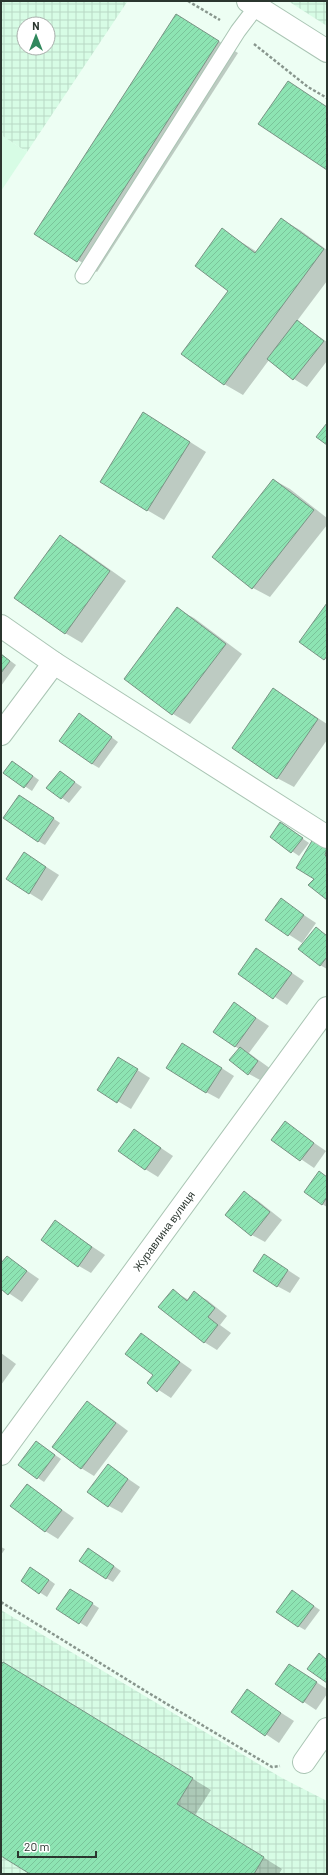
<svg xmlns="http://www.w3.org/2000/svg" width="328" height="1875" font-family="Barlow,sans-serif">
  <defs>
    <pattern id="industrial-grid" width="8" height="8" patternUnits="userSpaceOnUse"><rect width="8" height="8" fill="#d7fce5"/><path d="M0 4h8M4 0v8" fill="none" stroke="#b9d9c5"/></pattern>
    <pattern id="building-hatch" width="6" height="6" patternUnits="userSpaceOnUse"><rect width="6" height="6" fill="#8de4b3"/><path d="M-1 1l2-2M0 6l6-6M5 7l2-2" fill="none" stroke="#7ac49a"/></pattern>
  </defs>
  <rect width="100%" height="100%" fill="#edfef3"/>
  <path fill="#d7fce5" d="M1,135l26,17 -26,39z"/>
  <g fill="url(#industrial-grid)" fill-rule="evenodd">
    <path d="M1,1h124l2,1 -100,150 -26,-17zM24,24h24v24h-24z"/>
    <path d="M288,1h39v25z"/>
    <path d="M1,1610l281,168 45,23v73h-326z"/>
  </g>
  <g fill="#0003">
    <path d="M176,15l62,38 -141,219 -62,-39z"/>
    <path d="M288,82l39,25v62z"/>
    <path d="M281,219l19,11 27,20v31l-30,40 30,21v19l-20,26 -13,-8 -25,-19 -26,35 -19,-11 5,-94 -7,-60 35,22z"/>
    <path d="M160,423l46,29 -42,68 -17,-10z"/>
    <path d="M274,480l16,9 37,29v7l-57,72 -17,-9 -40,-31z"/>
    <path d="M60,536l17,10 49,35 -44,62 -17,-10z"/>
    <path d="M177,609l17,9 48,36 -52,70 -17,-10 -48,-36z"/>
    <path d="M1,654l15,11 -15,21z"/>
    <path d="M273,689l54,35v16l-33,47 -17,-9z"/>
    <path d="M80,714l38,28 -19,26 -7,-4z"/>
    <path d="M19,766l20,14 -7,11 -27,-18z"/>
    <path d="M60,772l22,15 -13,16 -21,-15z"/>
    <path d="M26,800l34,23 -15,22 -7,-4z"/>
    <path d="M287,828l22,15 -10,13 -28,-19z"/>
    <path d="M313,841l14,8v49l-12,-20z"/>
    <path d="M37,861l22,14 -17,26 -13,-8z"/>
    <path d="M281,900l35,23 -14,20 -36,-23z"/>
    <path d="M316,929l11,6v34l-7,-4z"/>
    <path d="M256,949l48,32 -17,24 -48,-32z"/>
    <path d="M234,1003l35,23 -20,27 22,16 -9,12 -13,-7 -10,-25 -25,-17z"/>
    <path d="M195,1051l39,25 -15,23 -13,-7z"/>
    <path d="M131,1066l19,12 -19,31 -32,-19z"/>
    <path d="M285,1123l41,28 -12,17 -41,-28z"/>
    <path d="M134,1130l39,26 -15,21 -13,-8z"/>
    <path d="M327,1177v30l-5,-3z"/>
    <path d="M244,1193l13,7 25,20 -17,22 -13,-7z"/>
    <path d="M55,1222l50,33 -14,18 -12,-7z"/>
    <path d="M7,1257l32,22 -17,23 -21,-14v-24z"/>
    <path d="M277,1263l23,15 -10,15 -13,-7z"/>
    <path d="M173,1291l16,9 5,-7 13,7 20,16 -7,9 11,8 -14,17 -13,-8z"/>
    <path d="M141,1334l51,36 -21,28 -23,-15 6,-8z"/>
    <path d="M1,1353l15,11 -15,21z"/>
    <path d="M87,1403l13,7 28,21 -34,45 -13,-8z"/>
    <path d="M36,1442l25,17 -17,23 -6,-4z"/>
    <path d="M108,1465l32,22 -18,26 -13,-7z"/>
    <path d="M27,1485l47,33 -16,21 -13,-8z"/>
    <path d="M1,1547l4,2 -4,6z"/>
    <path d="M96,1553l25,18 -8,11 -7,-4z"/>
    <path d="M38,1572l17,12 -8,13 -25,-16z"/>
    <path d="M292,1591l28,19 -15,20 -7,-4z"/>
    <path d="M77,1594l22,14 -12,19 -29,-18z"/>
    <path d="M1,1666l21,8 189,116 -16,25 87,54 -3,5h-247l-31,-19z"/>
    <path d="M302,1673l25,16v5l-11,16 -39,-26z"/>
    <path d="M247,1691l47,30 -15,22 -46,-31z"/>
  </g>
  <g fill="url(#building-hatch)" stroke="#799384">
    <path d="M176,14l43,27 -142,221 -43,-28z"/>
    <path d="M288,81l39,26v63l-69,-46z"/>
    <path d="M281,218l43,31 -100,136 -43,-31 47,-63 -33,-25 27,-38 33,25z"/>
    <path d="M297,320l27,21 -31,39 -26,-21z"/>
    <path d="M143,412l47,30 -43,69 -47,-29z"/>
    <path d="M327,423v22l-11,-8z"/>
    <path d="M273,479l41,31 -62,79 -40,-32z"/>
    <path d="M60,535l50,36 -45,63 -51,-36z"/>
    <path d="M327,603v53l-3,4 -25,-18z"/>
    <path d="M177,607l49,37 -54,71 -48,-36z"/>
    <path d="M1,654l9,7 -9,12z"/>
    <path d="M273,688l45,31 -41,60 -45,-31z"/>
    <path d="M79,713l33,24 -20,27 -33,-23z"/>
    <path d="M12,761l21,15 -9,12 -21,-15z"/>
    <path d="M60,771l15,11 -14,17 -15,-11z"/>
    <path d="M19,795l35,23 -16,24 -35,-24z"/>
    <path d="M280,822l23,16 -12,15 -21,-16z"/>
    <path d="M313,839l14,9 -2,7 2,2v43l-19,-15 6,-6 -18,-11z"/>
    <path d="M24,852l22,15 -17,27 -23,-15z"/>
    <path d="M281,898l23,17 -16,21 -23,-16z"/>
    <path d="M316,927l11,9v21l-7,9 -22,-17z"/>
    <path d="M256,948l36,25 -19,26 -35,-25z"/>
    <path d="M234,1002l22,16 -21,29 -22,-15z"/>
    <path d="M182,1043l40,25 -16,25 -40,-25z"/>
    <path d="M240,1047l18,14 -10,14 -19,-15z"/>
    <path d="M118,1057l20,12 -21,34 -20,-13z"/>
    <path d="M285,1121l29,22 -14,18 -29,-21z"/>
    <path d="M134,1129l27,19 -16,22 -27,-19z"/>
    <path d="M319,1171l8,6v20l-5,8 -18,-13z"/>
    <path d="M244,1191l26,21 -19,24 -26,-21z"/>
    <path d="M55,1220l37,27 -14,20 -37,-27z"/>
    <path d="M264,1254l24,16 -11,17 -24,-16z"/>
    <path d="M7,1256l20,15 -19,24 -7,-6v-26z"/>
    <path d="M173,1289l14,12 7,-10 21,17 -7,9 10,8 -14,18 -46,-36z"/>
    <path d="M141,1333l39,29 -23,30 -10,-9 6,-8 -28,-21z"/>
    <path d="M87,1401l29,22 -35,46 -29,-22z"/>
    <path d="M36,1441l19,14 -18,24 -19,-14z"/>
    <path d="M108,1464l20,15 -20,28 -21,-15z"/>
    <path d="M27,1484l35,26 -17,22 -35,-26z"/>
    <path d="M88,1548l26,18 -8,13 -27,-18z"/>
    <path d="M30,1567l19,13 -10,14 -18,-13z"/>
    <path d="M70,1589l23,14 -14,21 -23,-15z"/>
    <path d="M292,1590l22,16 -16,21 -22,-15z"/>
    <path d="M319,1653l8,7v23l-20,-14z"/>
    <path d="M3,1662l190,116 -16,26 87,53 -10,17h-224l-29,-18v-191z"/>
    <path d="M289,1664l28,18 -14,21 -28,-19z"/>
    <path d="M247,1689l34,24 -16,23 -34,-24z"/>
  </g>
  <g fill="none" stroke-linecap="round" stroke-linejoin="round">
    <defs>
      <path id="lane" d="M83,276l155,-245 19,-25"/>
      <g id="street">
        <path d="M248,1l79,50"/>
        <path d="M1,626l53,37 273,174"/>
        <path d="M1,734l53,-71"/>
        <path d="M1,1454l326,-446"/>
        <path d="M304,1762l23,-33"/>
      </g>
    </defs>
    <use href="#lane" stroke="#aac5b4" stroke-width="17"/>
    <use href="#street" stroke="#aac5b4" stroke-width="24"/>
    <g stroke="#88968d" stroke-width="2.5" stroke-dasharray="3 2" stroke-linecap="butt">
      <path d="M188,1l32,19"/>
      <path d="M254,44l54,43 19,11"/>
      <path d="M1,1602l146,90 125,75 8,-1"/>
    </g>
    <use href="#lane" stroke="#fff" stroke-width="15"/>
    <use href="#street" stroke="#fff" stroke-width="22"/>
  </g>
  <g text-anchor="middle" stroke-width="4" stroke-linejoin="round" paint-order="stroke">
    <g font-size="11" fill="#2b362f" stroke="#fff">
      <text transform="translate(164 1231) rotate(-54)" y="4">Журавлина вулиця</text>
    </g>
  </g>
  <rect width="328" height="1875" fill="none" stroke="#2b362f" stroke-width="4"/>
  <g transform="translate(36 36)"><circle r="19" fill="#ffffff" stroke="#aaafac"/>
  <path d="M0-3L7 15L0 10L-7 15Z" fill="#30885d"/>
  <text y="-6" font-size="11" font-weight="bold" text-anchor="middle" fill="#2b362f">N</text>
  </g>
  <path d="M18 1851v6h78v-6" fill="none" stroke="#2b362f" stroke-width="2"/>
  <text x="24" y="1851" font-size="12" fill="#2b362f" stroke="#ffffff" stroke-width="3" paint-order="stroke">20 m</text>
</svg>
